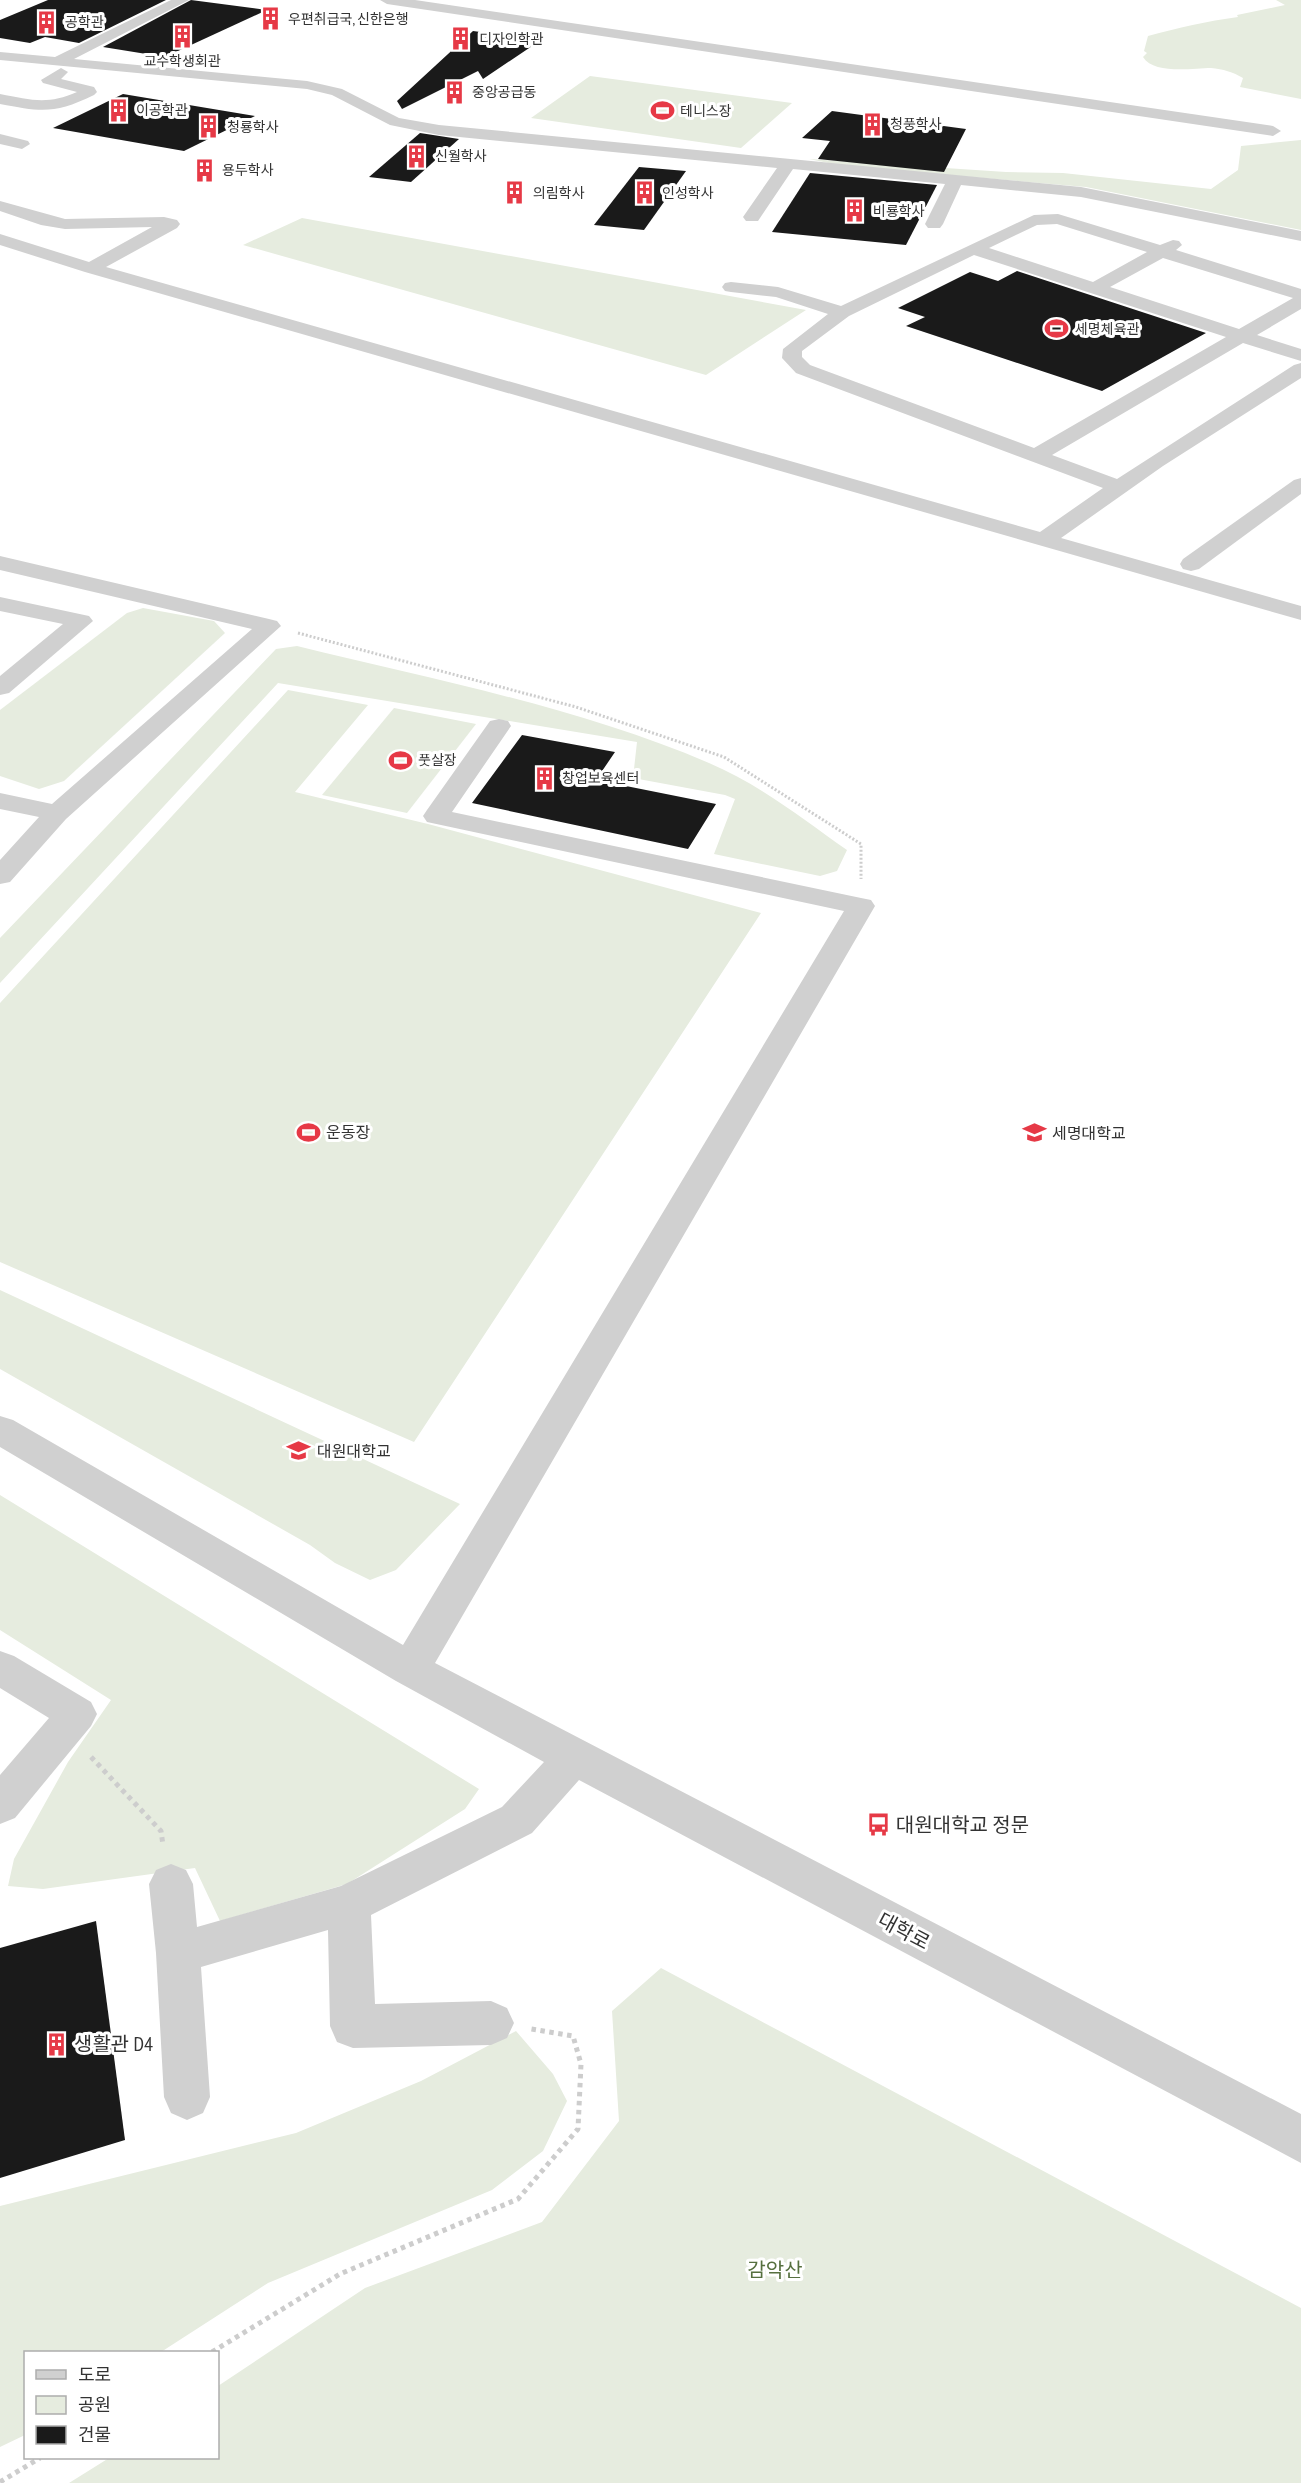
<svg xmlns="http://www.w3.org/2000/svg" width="1301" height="2483" font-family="'PT Sans Narrow','Noto Sans KR',sans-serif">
  <rect width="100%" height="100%" fill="#fff"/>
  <g fill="#e6ecdf">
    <path d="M1276,0h25v99l-61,-12 3,-9c-10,-6 -20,-9 -32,-10 -18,0 -57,7 -68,-11l4,-4 -3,-2 4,-15c30,-8 59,-15 90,-19l-1,-2 48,-10z"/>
    <path d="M590,76l202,27 -51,45 -210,-30z"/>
    <path d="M1301,140v90l-215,-43 -243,-21 -34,-7 197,13 57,1 148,16 27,-19 3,-24z"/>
    <path d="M302,218l504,92 -100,65 -463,-130z"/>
    <path d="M143,608l71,13 11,12 -161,148 -25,8 -39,-13v-66l127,-97z"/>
    <path d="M297,646c138,34 281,61 412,117 50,21 94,56 138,87l-10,21 -17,5 -106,-22 21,-55 -10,-4 -92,-17 4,-36 -359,-59 -278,300v-45l276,-289z"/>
    <path d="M288,690l80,15 -73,87 133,32 333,89 -347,529 -414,-180v-259z"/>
    <path d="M394,708l82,16 -69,89 -85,-18z"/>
    <path d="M0,1290l460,214 -64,66 -26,10 -35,-17 -25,-18 -310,-176z"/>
    <path d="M0,1495l479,294 -14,20 -118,75 -127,37 -25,-53 -152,21 -35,-3 6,-27 54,-97 43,-62 -111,-70z"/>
    <path d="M661,1968l640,340v175h-1232l40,-25h109v-72l147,-98 177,-66 77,-101 -7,-110z"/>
    <path d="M516,2031l37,43 14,27 -24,50 -51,39 -224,93 -107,69h-135l-1,83 -25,12v-241l296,-73 125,-52z"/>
  </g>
  <g fill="#1a1a1a">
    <path d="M48,0h118l-87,43 -34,-6 -15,6 -30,-5v-18z"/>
    <path d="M191,0l76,10 -102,47 -62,-10z"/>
    <path d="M473,31l68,9 -58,39 -5,-8 -76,38 -5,-8z"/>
    <path d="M123,94l132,22 -71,35 -131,-23z"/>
    <path d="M832,111l134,18 -22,43 -126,-13 12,-18 -28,-3z"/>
    <path d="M420,133l39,6 -48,43 -42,-5z"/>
    <path d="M639,167l47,4 -42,59 -50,-5z"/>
    <path d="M810,173l127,12 -31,60 -134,-13z"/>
    <path d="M1017,271l189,62 -104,58 -196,-65 19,-9 -27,-9 72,-36 28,9z"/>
    <path d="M522,735l93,17 -19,28 120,24 -28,45 -216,-46z"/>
    <path d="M96,1921l29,219 -125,38v-230z"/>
  </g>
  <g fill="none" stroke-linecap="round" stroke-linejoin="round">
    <path stroke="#cdcdcd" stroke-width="3" stroke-dasharray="2 2" stroke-linecap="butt" d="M298,633l278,74 148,50 137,87v35"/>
    <g stroke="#cdcdcd" stroke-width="5" stroke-dasharray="4.5 4.5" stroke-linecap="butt">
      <path d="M91,1757l70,74 2,14"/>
      <path d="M212,2352l128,-78 178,-75 60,-70 3,-65 -8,-28 -42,-7"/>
      <path d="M0,2482l40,-24"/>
    </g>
    <g fill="#d0d0d0" fill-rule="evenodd">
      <path d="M171,0h18l-115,59 233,22 35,8 57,29 40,7 642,62 220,44v10l-220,-44 -120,-12 -18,39 -3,4h-12l-3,-4 20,-40 -152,-15 -35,52h-12l-3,-4 34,-49 -338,-33 -49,-10 -58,-30 -25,-6 -307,-29v-8l55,5z"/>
      <path d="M380,0h35l858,126 8,5 -8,5 -886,-132z"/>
      <path d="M61,68l7,4 -7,7 33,8 3,5 -3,3c-39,19 -52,17 -94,9v-10c31,6 48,11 77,-2l-34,-9 -2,-3z"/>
      <path d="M0,134l28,7 2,3 -8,5 -22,-5z"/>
      <path d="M0,201l65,18 99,-2 13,3 3,4 -3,4 -71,39 934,265 63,-44 -307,-115 -14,-15 1,-9 45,-35 -52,-17 -45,-5 -6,-1 -3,-4 3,-4 6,-1 47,5 63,19 193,-91 24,-1 102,31 13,-5 6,1 3,4 -6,5 125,39v20l-44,26 44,14v12l-58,-18 -191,112 65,24 177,-114 7,-2v15l-138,88 -102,72 240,68v14l-1216,-348 -85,-27v-11l89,28 63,-35 -87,2 -24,-4 -41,-14zM1057,224l90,28 -54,30 -104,-34 48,-23zM974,255l252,82 -192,111 -224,-83 -8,-8v-6l47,-35zM1163,258l130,40 -54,31 -129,-42z"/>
      <path d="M1301,478v16l-102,75 -8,2 -8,-2 -3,-5 3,-5 111,-79z"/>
      <path d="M0,556l269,63 8,2 4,5 -215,193 -56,63 -10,2v-24l39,-43 -39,-8v-16l52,11 200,-175 -252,-59z"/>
      <path d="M0,597l89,19 4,5 -84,72 -9,2v-19l63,-52 -63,-13z"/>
      <path d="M499,719l9,2 3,5 -59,86 409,86 10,2 4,6 -440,757 866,451v49l-722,-383 -47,53 -161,82 4,89 116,-3 16,7 7,15 -7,15 -16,7 -138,3 -16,-6 -7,-16 -2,-96 -127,37 9,130 -7,16 -16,7 -16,-7 -7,-16 -8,-144 -7,-69 7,-14 15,-6 15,6 7,14 4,43 144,-41 161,-79 42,-45 -148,-81 -396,-234v-31l13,4 390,225 441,-734 -417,-89 -4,-6 4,-6 63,-89z"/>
      <path d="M0,1651l14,5 77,46 6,12 -6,12 -76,92 -15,6v-49l49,-57 -49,-30z"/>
    </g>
  </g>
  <defs>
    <symbol id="building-bare" viewBox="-9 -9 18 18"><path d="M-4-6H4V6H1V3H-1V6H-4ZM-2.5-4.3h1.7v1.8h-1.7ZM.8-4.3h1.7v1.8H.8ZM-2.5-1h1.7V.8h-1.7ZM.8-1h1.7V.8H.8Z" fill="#e63946" stroke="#fff" stroke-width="2.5" paint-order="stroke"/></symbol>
    <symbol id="stadium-bare" viewBox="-9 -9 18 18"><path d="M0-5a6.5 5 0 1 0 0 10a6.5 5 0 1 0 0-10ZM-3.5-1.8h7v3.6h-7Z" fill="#e63946" stroke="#fff" stroke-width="2.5" paint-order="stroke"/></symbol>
    <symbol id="university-bare" viewBox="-9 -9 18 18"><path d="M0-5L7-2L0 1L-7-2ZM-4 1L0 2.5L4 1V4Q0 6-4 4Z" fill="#e63946" stroke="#fff" stroke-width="2.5" paint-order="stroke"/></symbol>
    <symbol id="bus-bare" viewBox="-9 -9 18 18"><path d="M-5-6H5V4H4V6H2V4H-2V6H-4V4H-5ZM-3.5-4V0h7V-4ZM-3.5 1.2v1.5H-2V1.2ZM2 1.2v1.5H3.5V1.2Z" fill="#e63946" stroke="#fff" stroke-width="2.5" paint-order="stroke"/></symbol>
  </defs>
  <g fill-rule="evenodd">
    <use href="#building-bare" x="254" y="2" width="33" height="33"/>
    <use href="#building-bare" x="30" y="6" width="33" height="33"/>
    <use href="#building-bare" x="166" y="20" width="33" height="33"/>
    <use href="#building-bare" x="444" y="22" width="33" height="33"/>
    <use href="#building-bare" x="438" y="76" width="33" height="33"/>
    <use href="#building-bare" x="102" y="94" width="33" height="33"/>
    <use href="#stadium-bare" x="646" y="94" width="33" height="33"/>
    <use href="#building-bare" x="856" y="108" width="33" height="33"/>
    <use href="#building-bare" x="192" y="110" width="33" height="33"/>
    <use href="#building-bare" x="400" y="140" width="33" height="33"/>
    <use href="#building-bare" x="188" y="154" width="33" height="33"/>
    <use href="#building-bare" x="498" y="176" width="33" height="33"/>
    <use href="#building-bare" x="628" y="176" width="33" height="33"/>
    <use href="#building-bare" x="838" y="194" width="33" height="33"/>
    <use href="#stadium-bare" x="1040" y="312" width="33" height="33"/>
    <use href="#stadium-bare" x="384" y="744" width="33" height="33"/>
    <use href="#building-bare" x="528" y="762" width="33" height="33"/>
    <use href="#stadium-bare" x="292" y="1116" width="33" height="33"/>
    <use href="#university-bare" x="1018" y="1116" width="33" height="33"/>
    <use href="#university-bare" x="282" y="1434" width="33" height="33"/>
    <use href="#bus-bare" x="862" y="1808" width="33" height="33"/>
    <use href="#building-bare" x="40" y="2028" width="33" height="33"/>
  </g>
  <g text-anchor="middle" stroke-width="6" stroke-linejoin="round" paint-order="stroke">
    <g font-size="14" fill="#333" stroke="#fff" text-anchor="start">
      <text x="288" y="24">우편취급국, 신한은행</text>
      <text x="65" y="27">공학관</text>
      <text x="479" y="44">디자인학관</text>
      <text x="182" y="66" text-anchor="middle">교수학생회관</text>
      <text x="472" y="97">중앙공급동</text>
      <text x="136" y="115">이공학관</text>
      <text x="680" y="116">테니스장</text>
      <text x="890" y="129">청풍학사</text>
      <text x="227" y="132">청룡학사</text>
      <text x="435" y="161">신월학사</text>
      <text x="222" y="175">용두학사</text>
      <text x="533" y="198">의림학사</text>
      <text x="662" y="198">인성학사</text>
      <text x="873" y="216">비룡학사</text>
      <text x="1075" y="334">세명체육관</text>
      <text x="418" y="765">풋살장</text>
      <text x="562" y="783">창업보육센터</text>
    </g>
    <g font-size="16" fill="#333" stroke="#fff" text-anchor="start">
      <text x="326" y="1138">운동장</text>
      <text x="1052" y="1139">세명대학교</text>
      <text x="317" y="1457">대원대학교</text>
    </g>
    <g font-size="20" fill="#333" stroke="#fff" text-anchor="start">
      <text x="896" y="1832">대원대학교 정문</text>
      <text x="74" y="2051">생활관 D4</text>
    </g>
    <g font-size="20" fill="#333" stroke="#fff">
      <text transform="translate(904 1931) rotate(28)" y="7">대학로</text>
    </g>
    <g font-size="20" fill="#56703f" stroke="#fff">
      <text x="775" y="2277">감악산</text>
    </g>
  </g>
  <rect x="24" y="2351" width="195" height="108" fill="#ffffff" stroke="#adadad" stroke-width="1.5"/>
  <rect x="36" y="2370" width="30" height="9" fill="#d0d0d0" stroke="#adadad" stroke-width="1.5"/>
  <text x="78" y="2381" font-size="18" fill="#333333">도로</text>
  <rect x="36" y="2396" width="30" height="18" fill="#e6ecdf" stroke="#adadad" stroke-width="1.5"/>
  <text x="78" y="2411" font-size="18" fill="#333333">공원</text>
  <rect x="36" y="2426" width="30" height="18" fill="#1a1a1a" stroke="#adadad" stroke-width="1.5"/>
  <text x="78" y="2441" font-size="18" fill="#333333">건물</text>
</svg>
